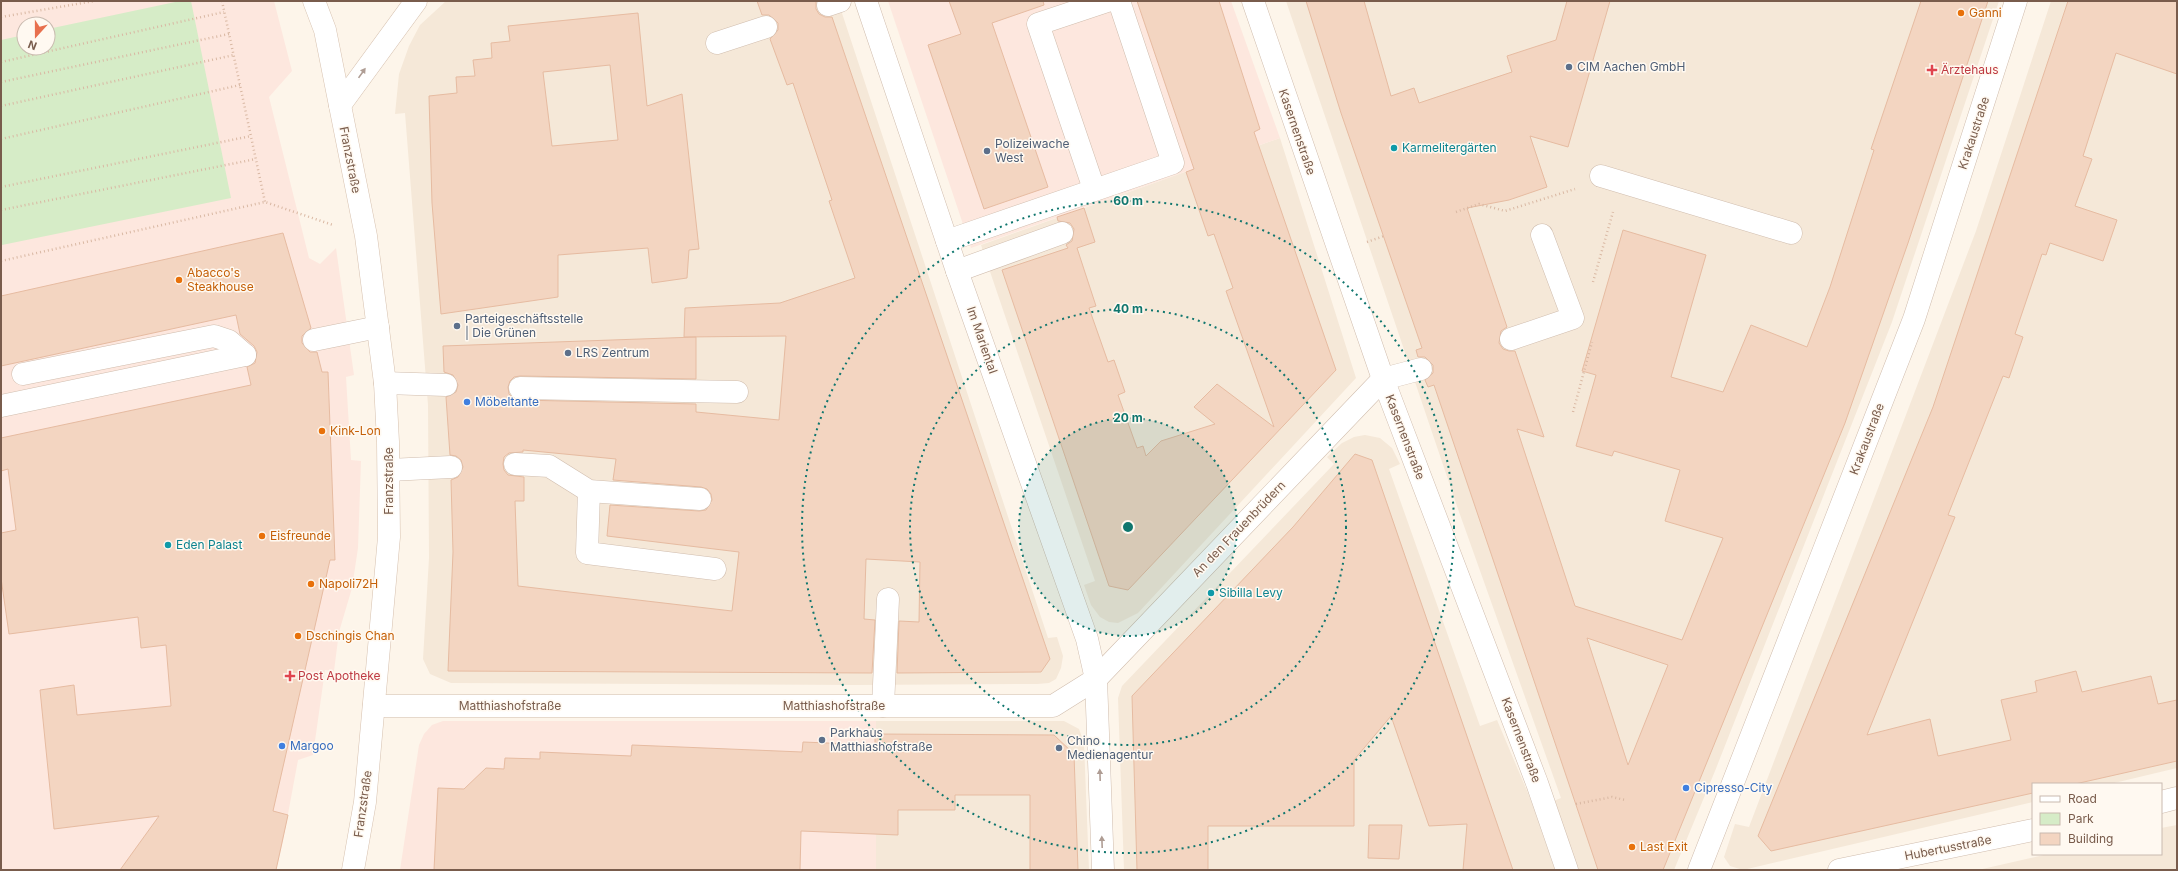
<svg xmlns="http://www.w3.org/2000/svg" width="2178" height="871" font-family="Inter,sans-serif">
  <rect width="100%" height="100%" fill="#fdf5ea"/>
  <g fill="#f5e8d8">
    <path d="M446,1h392l210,637 9,-1 6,19 -2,12 -5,11 -7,4 -12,1 -182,1 -404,-2 -21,-9 -7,-15 6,-101 -1,-153 -23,-292 -10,1 4,-40 10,-28 11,-21z"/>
    <path d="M1286,1h713l-107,321 -177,449 -41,99h-97l-26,-68 10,-4 -103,-289z"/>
    <path d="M2051,1h126v767l-67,16h-77v18l-290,68 -13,-4 -6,-9 11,-33 14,3 227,-596z"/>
    <path d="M1280,138l76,240 -218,235 -20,10 -9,-1 -9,-5 -9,-12 -7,-20 11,-4 -114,-336z"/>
    <path d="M1365,435l15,3 12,10 8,16 -11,5 91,257 17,-6 33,78 25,72h-431l-6,-172 4,-12 212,-222 -7,-7 15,-14 12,-6z"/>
    <path d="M876,721h188l15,8 5,14 5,127h-213z"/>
    <path d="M2177,825v45h-199l70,-16h113v-26z"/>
  </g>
  <g fill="#fde7de" fill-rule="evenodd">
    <path d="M1,1h273l18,70 -23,26 40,161 11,6 16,-16 18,127 -8,2 5,83 10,1 -3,87 -6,40 -13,44 -5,39 -9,-1 -12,85 -15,5 -15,81 -5,22 -4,7h-273zM24,24h24v24h-24z"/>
    <path d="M888,1h343l49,137 -309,110z"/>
    <path d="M443,721h433v149h-476l19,-125 5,-11 8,-9z"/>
  </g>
  <path fill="#d6ecc7" d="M180,1h11l40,197 -229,47 -1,-205 23,-5v13h24v-19z"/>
  <g fill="#f3d5c1" stroke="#e6bba1" fill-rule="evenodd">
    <path d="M757,1h59v8l3,5 6,3h7l218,642 -9,13 -144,1 2,-52 20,1 1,-60 -54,-3 -2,60 11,1 -3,53 -424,-2 5,-119 -2,-72 7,-3 5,-10 -2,-7 -5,-4 -6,-1 -4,-58 10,-5 2,-7 -5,-10 -9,-3 -1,-26 253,-9v42l-176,-3 -6,1 -4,4 -2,6 1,7 4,4 7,2 176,4v8l83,8 7,-84 -102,1 1,-29 95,-5 75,-25 -26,-77 3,-1 -39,-117 -6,2 -17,-46 8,-9v-7l-9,-8h-7zM523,450l93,9 -3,21 88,7 6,2 4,5 1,6 -6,10 -7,1 -89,-6 -3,31 132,16 -7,59 -214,-25 -3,-85h9v-24l-16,-2 -4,-5 -1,-6 1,-7 5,-4 14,-1z"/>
    <path d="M949,1h94l1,4 -52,18 56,164 -64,22 -56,-164 33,-11z"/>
    <path d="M1137,1h82l41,128 -6,3 82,238 -208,220 -19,-4 -107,-316 66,-22 -2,-3 6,-4 2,-12 -4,-6 -12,-2 -1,-4 27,-9 11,34 -18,6 19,58 -7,2 19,54 6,-2 11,32 -7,3 19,53 6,-2 3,10 15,-15 54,-17 -21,-17 23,-23 57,43 -48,-136 7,-3 -19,-54 -6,2 -22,-64 8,-3z"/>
    <path d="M1306,1h58l27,95 23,-8 5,15 93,-31 -5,-16 49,-16 11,-39h43l-42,146 -38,-11 17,51 -38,13 -42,8 40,119 -6,4 -2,12 4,6 6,2h6l29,86 -27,-8 58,177 107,34 41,-102 -58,-17 15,-51 -66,-19 -2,5 -36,-10 20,-71 -14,-4 41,-141 83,25 -35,122 52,15 28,-67 56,22 23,-60 44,-137 -3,-1 50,-148h67l-80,242 -63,180 -182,447h-65l-164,-485 -6,2 -3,-7 8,-7v-8l-8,-8h-7l-2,-7 6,-2 -81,-235zM1587,638l81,27 -40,100z"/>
    <path d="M2068,1h109v73l-61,-21 -33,103 9,3 -17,47 42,14 -14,41 -53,-18 -4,12 -4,-1 -27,80 8,3 -14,41 -6,-2 -55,139 7,2 -88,218 63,-16 8,37 73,-16 -10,-40 36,-8 -2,-11 41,-10 6,21 69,-16 7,28 19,-4v61l-102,23h-42v9l-262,58 -13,-15 175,-429z"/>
    <path d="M638,13l9,93 35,-12 17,155 -10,1 -2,28 -35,5 -4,-35 -90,7v42l-117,17 -9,-111 -3,-107 28,-3 -1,-16 19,-1 -2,-16 19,-2 -1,-15 19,-2 -2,-15zM610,65l8,75 -66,6 -9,-74z"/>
    <path d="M283,233l28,95 -9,8v7l8,9h7l5,20h6l7,188h-5l-57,251 15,4 -12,55h-156l39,-54 -105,13 -14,-139 34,-5 3,30 94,-9 -5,-61 -25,3 -3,-31 -129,17 -8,-56v-45l15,-3 -8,-61 -7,2v-33l250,-53 -4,-18 8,-4 2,-11 -3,-6 -14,-12 -4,-19 -235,51v-70z"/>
    <path d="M1355,454l17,6 141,410h-50l4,-46 -38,2 -38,-110 -37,44v66h-146v44h-71l-5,-174 161,-169z"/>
    <path d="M875,734l179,1 20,19 4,116h-48v-75h-75v15h-57v25l-97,-4 -1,39h-366l4,-82 26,1 22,-21 18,1 1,-11 35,1v-7l91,4 1,-11 170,7 1,-10 72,3z"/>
    <path d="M1369,825h33l-3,34 -31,-1z"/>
  </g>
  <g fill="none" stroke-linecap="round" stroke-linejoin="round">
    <defs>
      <g id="lane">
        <path d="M828,5l12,-4"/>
        <path d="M717,43l49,-16"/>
        <path d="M1601,176l190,57"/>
        <path d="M1094,189l-56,-165 69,-23"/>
        <path d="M947,241l226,-78 -54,-162"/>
        <path d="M957,271l105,-38"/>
        <path d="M1511,339l62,-21 -31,-83"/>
        <path d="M314,340l64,-13"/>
        <path d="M23,374l191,-38 15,5 16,14"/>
        <path d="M1383,379l38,-10"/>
        <path d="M385,383l61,2"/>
        <path d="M520,388l217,4"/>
        <path d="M1,406l244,-51"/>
        <path d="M515,464l34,2 40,25 111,8"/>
        <path d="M389,470l62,-3"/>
        <path d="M589,491l-2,62 128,16"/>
        <path d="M883,706l5,-107"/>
      </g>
      <g id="street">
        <path d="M866,1l91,270 130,368 9,40 7,191"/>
        <path d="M1253,1l130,378 154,404 30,87"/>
        <path d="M374,706h679l43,-27 287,-300"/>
        <path d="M2161,802l16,-4"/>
        <path d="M1699,870l215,-551 102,-318"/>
        <path d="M1839,870l194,-40"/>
      </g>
      <g id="secondary">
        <path d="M314,1l11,29 41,206 19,147 3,59 1,95 -24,265 -12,68"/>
        <path d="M340,105l76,-104"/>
      </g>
    </defs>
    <use href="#lane" stroke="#d0bdae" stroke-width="23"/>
    <use href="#street" stroke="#d0bdae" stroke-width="23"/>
    <use href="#secondary" stroke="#d6c0ae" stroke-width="23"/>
    <g stroke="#d9b8a3" stroke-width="2.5" stroke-dasharray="1 3" stroke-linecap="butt">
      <path d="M222,1l43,201"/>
      <path d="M1,17l93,-16"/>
      <path d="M1,62l223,-50"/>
      <path d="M1,82l228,-48"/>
      <path d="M1,106l233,-51"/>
      <path d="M1,139l239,-54"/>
      <path d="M1,187l250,-51"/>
      <path d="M1,210l255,-51"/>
      <path d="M1456,212l23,-8 26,7 70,-22"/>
      <path d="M1367,242l17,-6"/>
      <path d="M1,261l264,-59 68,23"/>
      <path d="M1593,282l20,-70"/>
      <path d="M1573,412l19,-70"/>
      <path d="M1576,804l36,-7 13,3"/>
    </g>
    <use href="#lane" stroke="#fff" stroke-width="22"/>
    <use href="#street" stroke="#fff" stroke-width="22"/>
    <use href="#secondary" stroke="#fff" stroke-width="22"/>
  </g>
  <defs><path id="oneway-solid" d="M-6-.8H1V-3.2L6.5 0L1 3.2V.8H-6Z"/></defs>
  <g fill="#af9d94">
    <use href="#oneway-solid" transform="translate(362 73) rotate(-55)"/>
    <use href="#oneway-solid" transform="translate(1100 775) rotate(-92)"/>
    <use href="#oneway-solid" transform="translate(1102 842) rotate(-92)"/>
  </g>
  <circle cx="1128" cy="527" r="109" fill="#0f766e" fill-opacity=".12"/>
  <g fill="none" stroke="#0f766e" stroke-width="2" stroke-dasharray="2 4">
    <circle cx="1128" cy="527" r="109"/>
    <circle cx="1128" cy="527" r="218"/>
    <circle cx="1128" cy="527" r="326"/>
  </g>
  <g fill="#e8710a" stroke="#fff9f1" stroke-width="1.5">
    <circle cx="1961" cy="13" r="4"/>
    <circle cx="179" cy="280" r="4"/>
    <circle cx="322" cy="431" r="4"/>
    <circle cx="262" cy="536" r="4"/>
    <circle cx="311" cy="584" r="4"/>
    <circle cx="298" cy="636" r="4"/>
    <circle cx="1632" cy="847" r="4"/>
  </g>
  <g fill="#5c6f8a" stroke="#fff9f1" stroke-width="1.5">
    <circle cx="1569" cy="67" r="4"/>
    <circle cx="987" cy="151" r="4"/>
    <circle cx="457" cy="326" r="4"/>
    <circle cx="568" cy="353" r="4"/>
    <circle cx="822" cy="740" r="4"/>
    <circle cx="1059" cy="748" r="4"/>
  </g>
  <g fill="#e0444e" stroke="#fff9f1" stroke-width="1.5">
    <path d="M1930 64h4v4h4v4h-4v4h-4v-4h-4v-4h4z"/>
    <path d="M288 670h4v4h4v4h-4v4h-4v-4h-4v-4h4z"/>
  </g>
  <g fill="#0f9aa8" stroke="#fff9f1" stroke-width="1.5">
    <circle cx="1394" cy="148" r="4"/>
    <circle cx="168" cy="545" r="4"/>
    <circle cx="1211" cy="593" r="4"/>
  </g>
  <g fill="#3f7fe0" stroke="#fff9f1" stroke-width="1.5">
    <circle cx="467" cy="402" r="4"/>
    <circle cx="282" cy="746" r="4"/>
    <circle cx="1686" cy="788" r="4"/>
  </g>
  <g text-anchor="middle" stroke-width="3" stroke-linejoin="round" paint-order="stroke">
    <g font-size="12" fill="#c56008" stroke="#fff9f1" text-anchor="start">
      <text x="1969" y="17">Ganni</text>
      <text x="187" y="277">Abacco's<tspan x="187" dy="14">Steakhouse</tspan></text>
      <text x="330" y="435">Kink-Lon</text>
      <text x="270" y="540">Eisfreunde</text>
      <text x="319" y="588">Napoli72H</text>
      <text x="306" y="640">Dschingis Chan</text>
      <text x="1640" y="851">Last Exit</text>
    </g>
    <g font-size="12" fill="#4e5e75" stroke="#fff9f1" text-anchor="start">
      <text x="1577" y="71">CIM Aachen GmbH</text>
      <text x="995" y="148">Polizeiwache<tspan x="995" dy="14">West</tspan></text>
      <text x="465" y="323">Parteigeschäftsstelle<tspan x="465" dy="14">| Die Grünen</tspan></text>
      <text x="576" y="357">LRS Zentrum</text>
      <text x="830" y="737">Parkhaus<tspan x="830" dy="14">Matthiashofstraße</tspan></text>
      <text x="1067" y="745">Chino<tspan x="1067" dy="14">Medienagentur</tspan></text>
    </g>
    <g font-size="12" fill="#be3a42" stroke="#fff9f1" text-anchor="start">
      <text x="1941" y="74">Ärztehaus</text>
      <text x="298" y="680">Post Apotheke</text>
    </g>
    <g font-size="12" fill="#795c4c" stroke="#fff9f1">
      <text transform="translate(1297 132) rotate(71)" y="4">Kasernenstraße</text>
      <text transform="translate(1974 133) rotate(-72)" y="4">Krakaustraße</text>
      <text transform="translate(350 160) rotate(79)" y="4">Franzstraße</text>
      <text transform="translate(982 340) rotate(71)" y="4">Im Mariental</text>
      <text transform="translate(1405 437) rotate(69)" y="4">Kasernenstraße</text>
      <text transform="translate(1867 439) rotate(-69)" y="4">Krakaustraße</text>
      <text transform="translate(389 481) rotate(-90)" y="4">Franzstraße</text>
      <text transform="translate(1239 529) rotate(-46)" y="4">An den Frauenbrüdern</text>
      <text x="510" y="710">Matthiashofstraße</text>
      <text x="834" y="710">Matthiashofstraße</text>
      <text transform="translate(1521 740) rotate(69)" y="4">Kasernenstraße</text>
      <text transform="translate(363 804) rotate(-82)" y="4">Franzstraße</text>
      <text transform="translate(1948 848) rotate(-11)" y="4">Hubertusstraße</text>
    </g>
    <g font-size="12" fill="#0d838f" stroke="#fff9f1" text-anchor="start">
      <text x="1402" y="152">Karmelitergärten</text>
      <text x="176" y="549">Eden Palast</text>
      <text x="1219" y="597">Sibilla Levy</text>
    </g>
    <g font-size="12" fill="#366cbe" stroke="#fff9f1" text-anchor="start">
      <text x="475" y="406">Möbeltante</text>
      <text x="290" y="750">Margoo</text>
      <text x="1694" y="792">Cipresso-City</text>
    </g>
  </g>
  <circle cx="1128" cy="527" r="6" fill="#0f766e" stroke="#fff9f1" stroke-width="2"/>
  <g font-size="12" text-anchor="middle" font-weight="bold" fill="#0f766e" stroke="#fff9f1" stroke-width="3" stroke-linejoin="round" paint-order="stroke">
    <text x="1128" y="205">60 m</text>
    <text x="1128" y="313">40 m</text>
    <text x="1128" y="422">20 m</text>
  </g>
  <rect width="2178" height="871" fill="none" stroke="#795c4c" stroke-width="4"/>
  <rect x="2032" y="783" width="130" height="72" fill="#fff9f1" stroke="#c9baaf"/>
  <rect x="2040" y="796" width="20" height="6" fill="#ffffff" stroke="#c9baaf"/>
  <text x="2068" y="803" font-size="12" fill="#795c4c">Road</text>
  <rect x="2040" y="813" width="20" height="12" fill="#d6ecc7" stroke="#c9baaf"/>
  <text x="2068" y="823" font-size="12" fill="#795c4c">Park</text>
  <rect x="2040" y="833" width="20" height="12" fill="#f3d5c1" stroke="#c9baaf"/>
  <text x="2068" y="843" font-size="12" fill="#795c4c">Building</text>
  <g transform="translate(36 36) rotate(201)"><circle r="19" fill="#fff9f1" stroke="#c9baaf"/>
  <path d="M0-3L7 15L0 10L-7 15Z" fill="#e8704e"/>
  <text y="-6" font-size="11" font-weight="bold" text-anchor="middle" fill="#795c4c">N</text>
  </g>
</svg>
